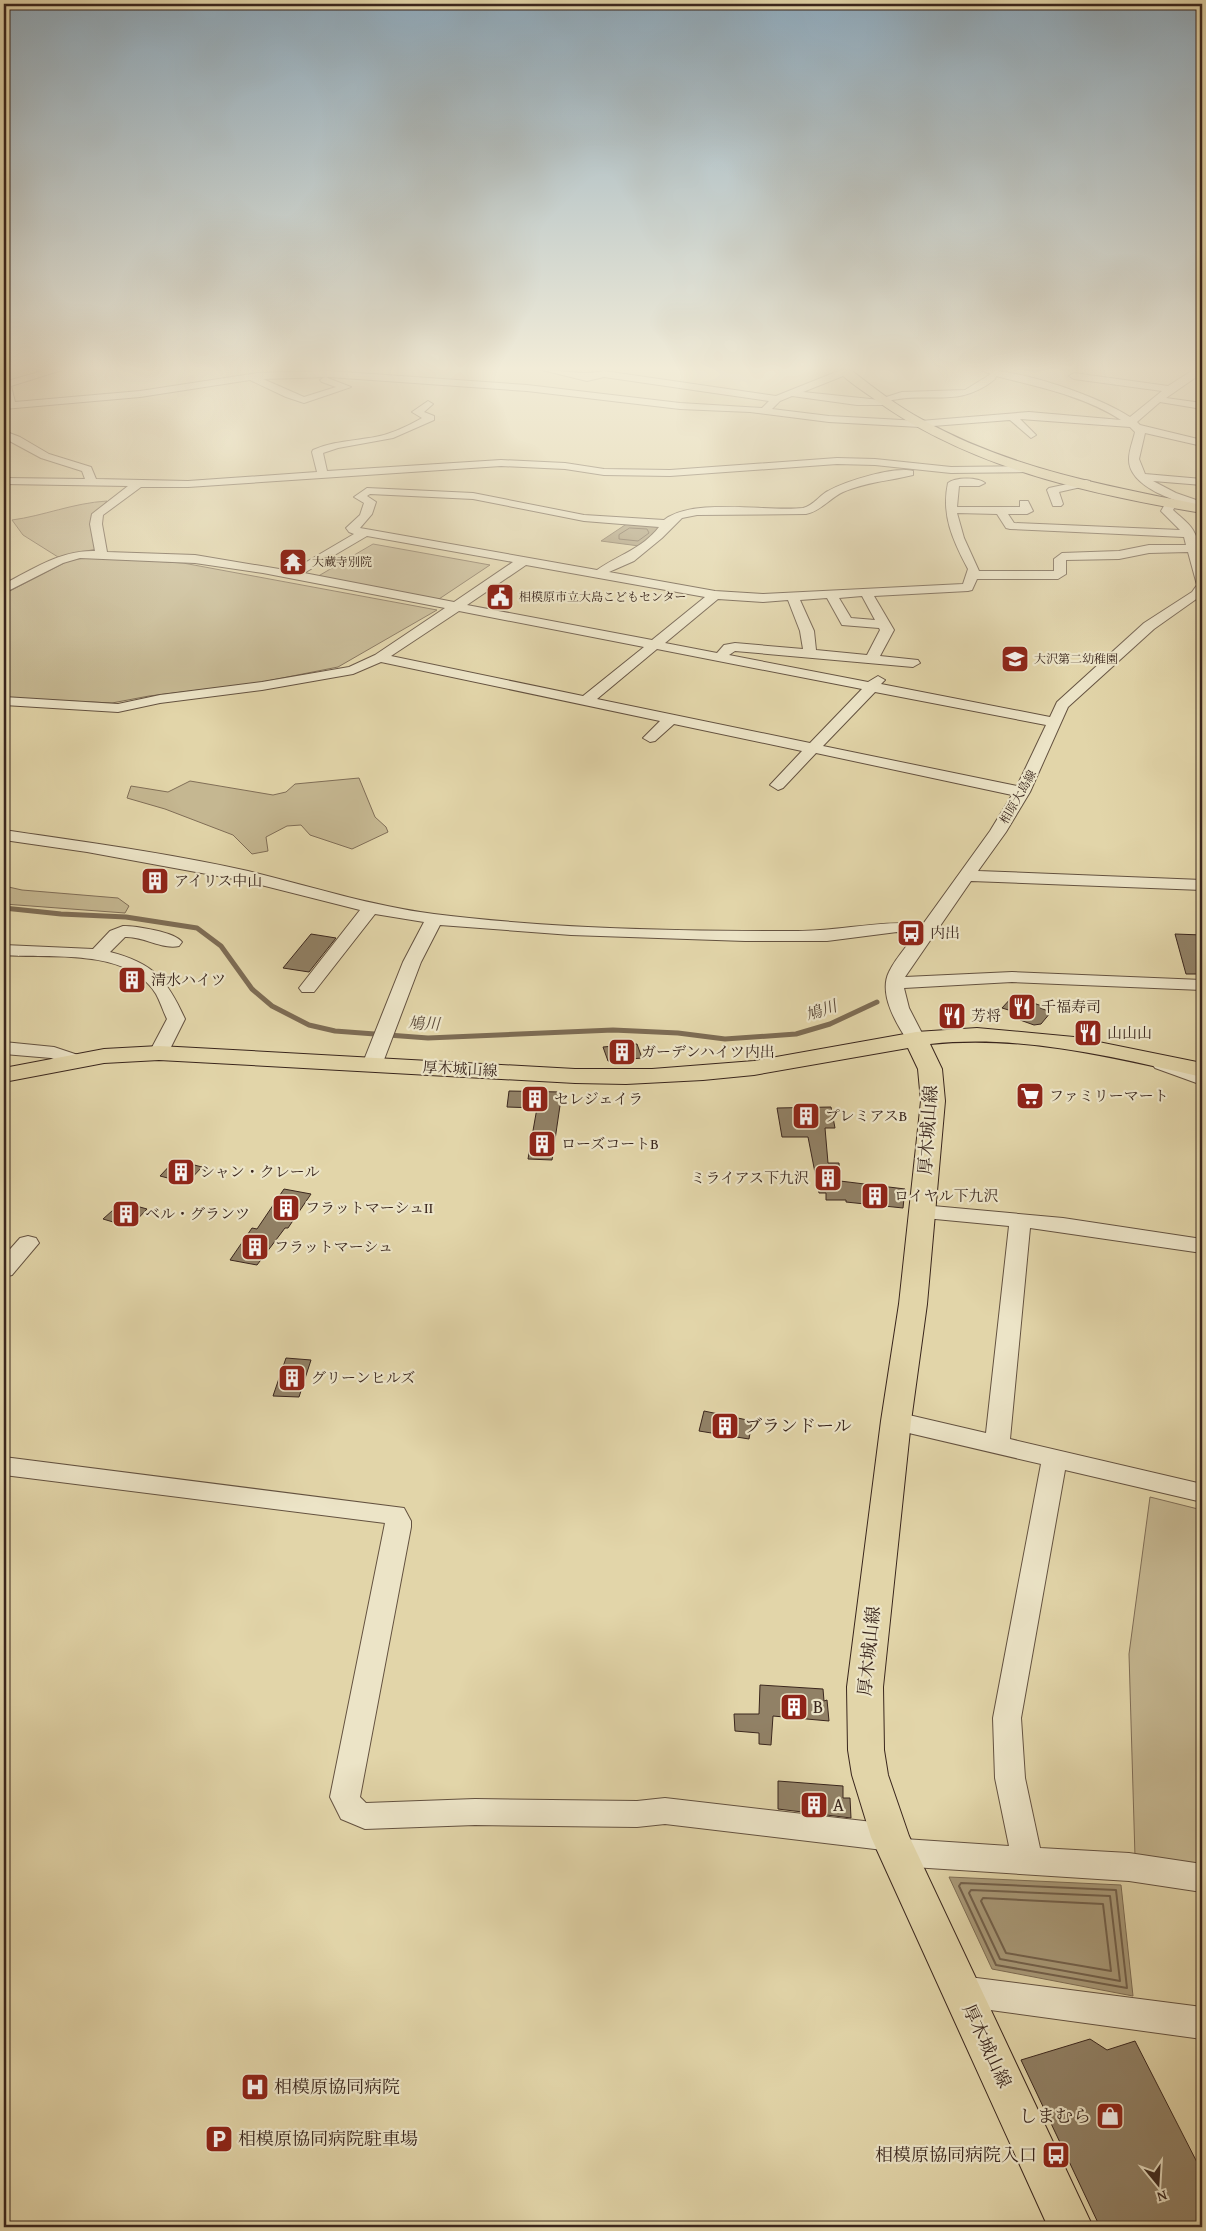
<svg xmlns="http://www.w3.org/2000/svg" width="1206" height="2231" font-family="'Gentium Book Plus','Noto Serif JP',serif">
  <rect width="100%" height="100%" fill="#e2d5a9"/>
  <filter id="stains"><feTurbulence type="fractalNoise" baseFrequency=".004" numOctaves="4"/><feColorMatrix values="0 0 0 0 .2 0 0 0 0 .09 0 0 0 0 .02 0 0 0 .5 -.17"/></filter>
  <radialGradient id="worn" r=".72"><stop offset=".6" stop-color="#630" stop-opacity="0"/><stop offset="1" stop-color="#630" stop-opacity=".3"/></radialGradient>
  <g fill="#c5b791" stroke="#806e57">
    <path d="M107,501l-15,16 4,32 -38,8 -35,-22 -11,-15c31,-4 61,-17 95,-19z"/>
    <path d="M373,544l117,21 -54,36 -121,-23z"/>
    <path d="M89,557l94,6 254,47 -99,57 -81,16 -108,13 -37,7 -108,-5v-104l64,-33z"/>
    <path d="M359,778l16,39 11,10 2,5 -36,17 -42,-14 -9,-10 -14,1 -21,11 2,14 -16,3 -19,-19 -68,-26 -38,-11 4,-12 37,6 22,-11 83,14 13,-3 9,-8z"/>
    <path d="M4,886l18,4 96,8 11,8 -4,7 -121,-9z"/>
    <path d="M1150,1497l52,13v355l-67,-8 -6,-203z"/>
  </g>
  <g fill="#a99a79" stroke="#7d6c54">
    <path d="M628,523l31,3 -4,9 -16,11 -38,-5z"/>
    <path d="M949,1877l172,8 12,111 -141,-27z"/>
  </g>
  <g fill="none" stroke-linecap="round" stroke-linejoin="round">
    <path stroke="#72604b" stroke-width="1" d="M630,528l17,1 2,4 -11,8 -19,-2v-4z"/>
    <g stroke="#72604b" stroke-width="2">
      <path d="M961,1883l155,7 11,98 -131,-23 -37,-79z"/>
      <path d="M971,1890l139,6 10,85 -120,-22 -31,-66z"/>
      <path d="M983,1898l120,6 8,67 -105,-18 -25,-52z"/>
    </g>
    <path stroke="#7d6c54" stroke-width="5" d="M4,908l57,6 65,3 71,11 24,18 31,43 20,17 37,19 26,6 93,7 185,-8 65,3 47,6 71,-5 34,-10 47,-22"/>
  </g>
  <g fill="#918166" stroke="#3a261d">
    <path d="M311,934l25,4 -27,34 -26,-4z"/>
    <path d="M1175,934l27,1v39h-16z"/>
    <path d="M1013,996l29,10 -2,2 11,4 -10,12 -7,1 -14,-5 5,-5 -23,-7z"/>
    <path d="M637,1044l5,14 -34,3 -5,-14z"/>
    <path d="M509,1091l53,1 -10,68 -24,-1 9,-51 -30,-1z"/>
    <path d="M831,1107l4,21h-10l3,35h11l1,18 65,8 -2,19 -57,-6v-2h-20v-7h-7l-11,-56h-26l-5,-29z"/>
    <path d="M175,1160l27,7 -15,16 -27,-7z"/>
    <path d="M284,1189l27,5 -23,34h-3l-28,37 -27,-5 22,-32 5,1z"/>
    <path d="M122,1202l25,7 -17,18 -27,-8z"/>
    <path d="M286,1358l25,2 -12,37 -26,-1z"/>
    <path d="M704,1411l48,10 -3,18 -50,-8z"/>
    <path d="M760,1685l63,4 1,12 3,-1 2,21 -56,-5 -2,29 -12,-1v-11l-24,-2 -1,-17h25z"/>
    <path d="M778,1781l65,5v12h7l1,20 -73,-9z"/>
    <path d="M1090,2039l17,11 28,-9 67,131v55h-102l-79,-167z"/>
  </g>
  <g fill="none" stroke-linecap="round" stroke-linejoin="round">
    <defs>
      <g id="minor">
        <path d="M46,370h16l-51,16 4,16 125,-11 117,-18 72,-2 198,14 153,18 82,5 7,-7 -165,-24 -17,4 -45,-11c23,0 39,6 62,1l172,25 65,-26h8l-1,4 -45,18 77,8 5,3 -2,2h-26l-65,-9 -12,5 -8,8 57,7 91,5 109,-9 92,8c-37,-24 -83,-33 -125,-44l-1,3c-36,30 -66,12 -107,22l-5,-3 19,-6 63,-2 26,-16 -10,-4c41,0 114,25 149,47l32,-26 -88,-12 -5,-3 5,-3 94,13 25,-16h9v3l-36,25 36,5v6l-42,-7 -23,20 3,3 62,15v6l-57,-13 -6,26 6,15 57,5v6l-49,-4 23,12 26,9v6c-22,-5 -74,-20 -73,-49 0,-9 4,-18 6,-27l-5,-5 -110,-8 16,16 -5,3 -21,-18 -90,7 -91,-5 -79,-10 -70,-3 -153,-18 -198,-14 -66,2 41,18 32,-10 -14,-5 -2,-2 5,-3 26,10 -47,16 -18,-6 -36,-17 -110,17 -136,12 2,-6 -2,-21z"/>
        <path d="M428,401l5,3 -9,8 10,4v4l-41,18 -55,10 -15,5 4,18 174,-11 64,3 39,6 66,1 167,-12 38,1 76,8 79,-1 5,3 -5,3 -79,1 -76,-8 -38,-1 -167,12 -66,-1 -39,-6 -64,-3 -313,21h-47l-38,28 -1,9 5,28 88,3 96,16 63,-37 -5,-2 -3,-4 14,-13 4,-12 -10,-6 13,-9 106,5 111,22 80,5c29,-23 102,-8 139,-12 10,-2 17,-13 25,-17 18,-10 66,-25 85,-20v4c-24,6 -47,7 -70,17 -13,6 -22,19 -37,22l-109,1 -15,3 -20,20 -28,23 -25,11 106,19 48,3 200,-10 5,-15c-15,-28 -27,-54 -20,-86 7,-6 30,-6 37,0l-6,3h-20l-2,21h63v-6h8l5,10 -6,3h-19l6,9 166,7 -19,-19 6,-10h8l2,2 -4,7c6,6 15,12 20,20 11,18 9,45 9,65l-48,34 -86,78 -38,85 -24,40 -28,39 224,9v10l-231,-9 -66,96 107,-5 190,8v10l-190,-8 -108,6 5,20 16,31 -2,4h-14c-12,-18 -31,-49 -20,-71 6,-13 18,-26 27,-38l-19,-2 -70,9h-82l-174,-6 -131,-10 -19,37 -39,103 -3,4h-14l-3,-4 41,-103 21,-40 -49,-8 -61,78h-12l-3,-4 61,-78 -115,-29 -158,-29 -83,-12v-10c81,12 164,23 244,41 62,15 123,35 186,43 120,15 243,17 364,17 42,0 83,-11 125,-7l67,-93 22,-36 -196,-42 -33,35 -5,2 -8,-5 32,-34 -128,-27 -19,17 -5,1 -7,-4 17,-17 -279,-59 -28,12 -91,16 -102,13 -42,9 -114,-7v-8l114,7 42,-9 102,-13 87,-15 26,-12 70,-47 -182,-35 -68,-10 -115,-5 -17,5 -59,30v-9c29,-15 57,-34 91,-33l-5,-27 2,-10 36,-28 -124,-2v-6l81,1 -3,-8 -41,-13 -37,-20v-7l16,6 29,17 42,13 5,12 92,2 129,-9 -5,-20 1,-2c20,-9 41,-9 62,-13 16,-3 33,-11 47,-19l-10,-6zM370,494l103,5 111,22 75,6c-17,22 -41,28 -62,43l-237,-42 12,-14 4,-12 -9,-6zM957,513l40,1 9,14 4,1 174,8 2,8h-37l-30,6 -57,2 -8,6v12h-75l-15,-33zM367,536l146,26 -59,40 -150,-29zM1188,552l9,33 -5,7 -48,31 -87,79 -7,15 -169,-33 4,-4 -7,-4 -10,6 -139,-27 6,-4 178,16 7,-4 -2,-3 -38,-4 14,-26 -20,-34 94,-5 4,-1 5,-11h81l8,-5v-14l53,-1 30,-6zM526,565l179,32 -53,43 -185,-35zM862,596l13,24 -24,-2 -12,-20zM827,598l15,27 37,3 1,2 -13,25 -51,-5 -2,-19 -14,-31zM718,599l45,3 25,-2 12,31 3,18 -68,-6 -11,2 -7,8 -52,-10zM459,611l185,36 -61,49 -192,-40zM657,649l205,40 -52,54 -213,-44zM875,692l171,33 -29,61 -194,-40z"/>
        <path d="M1086,480l4,1v4l-31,7 4,12 -2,2h-8l-6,-16 2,-2z"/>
        <path d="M123,926c13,0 52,6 59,16l-3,4c-16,4 -36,-10 -54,-9l-15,15c43,11 57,27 75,67l-19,38h-14l-3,-4 18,-34c-4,-8 -7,-18 -11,-25 -29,-47 -105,-35 -152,-39v-10l89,4 17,-18z"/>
        <path d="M4,1042l50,5 30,10 3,4 -3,4 -7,2 -26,-9 -47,-4z"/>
        <path d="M1162,1058l40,14v13l-47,-17 -3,-4 3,-4z"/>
        <path d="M922,1205l141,13 139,21v14l-172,-25 -20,211 192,45v18l-137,-32 -44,248 4,60 15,70 89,5 73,11v28l-73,-11 -232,-15 -11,-4 -3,-12 -218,-26 -28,3 -162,-2 -110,4 -24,-10 -11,-22 55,-274 -381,-48v-18l400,51 7,13v6l-51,270 6,6 109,-4 162,2 28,-3 225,26 11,4 3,11 105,7 -14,-68 -2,-60 48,-254 -145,-34 -9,-3 -3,-6 3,-6 9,-3 90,21 23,-207 -95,-9 -3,-5 3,-5z"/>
        <path d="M28,1236l8,2 3,5 -27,32 -8,2v-21l16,-18z"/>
        <path d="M961,1976l241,31v32l-241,-33 -11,-4 -5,-11 5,-11z"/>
      </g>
      <g id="major">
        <path d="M837,370h14c23,18 46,36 72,50 85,48 184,66 279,85v8c-114,-19 -237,-46 -332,-117 -11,-8 -24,-16 -33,-26z"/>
        <path d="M977,1028l97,9 128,26v14c-88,-20 -181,-43 -272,-33l12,25 3,32 -18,203 -16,117 -28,266 1,63 4,25 21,61 184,391h-45l-177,-390 -19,-62 -4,-25 -1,-63 34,-266 18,-117 22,-203 -3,-32 -10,-21 -154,27 -51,5 -77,4 -51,-1 -416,-23 -55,3 -100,19v-14l100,-19 55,-3 416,23h77l102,-8 162,-29z"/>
      </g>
    </defs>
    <use href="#minor" stroke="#645240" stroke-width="2"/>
    <use href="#major" stroke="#3a261d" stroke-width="2"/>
    <use href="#minor" fill="#ece4c7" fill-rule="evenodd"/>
    <use href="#major" fill="#e2d5a9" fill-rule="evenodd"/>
  </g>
  <linearGradient id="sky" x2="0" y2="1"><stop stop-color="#8faabc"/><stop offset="0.54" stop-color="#f2ecd8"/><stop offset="1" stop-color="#f2ecd8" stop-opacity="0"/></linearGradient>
  <rect width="1206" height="683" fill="url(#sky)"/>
  <defs>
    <symbol id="temple-square" viewBox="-11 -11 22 22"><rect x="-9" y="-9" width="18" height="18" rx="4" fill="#8f2418" stroke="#ece4c7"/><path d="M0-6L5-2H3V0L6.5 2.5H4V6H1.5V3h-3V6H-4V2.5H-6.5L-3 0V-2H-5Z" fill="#fff"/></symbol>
    <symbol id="civic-square" viewBox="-11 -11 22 22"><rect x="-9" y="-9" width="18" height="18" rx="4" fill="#8f2418" stroke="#ece4c7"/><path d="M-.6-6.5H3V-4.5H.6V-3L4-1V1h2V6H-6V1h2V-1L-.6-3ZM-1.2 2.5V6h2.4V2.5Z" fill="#fff"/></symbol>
    <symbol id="school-square" viewBox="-11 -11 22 22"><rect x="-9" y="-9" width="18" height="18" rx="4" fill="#8f2418" stroke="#ece4c7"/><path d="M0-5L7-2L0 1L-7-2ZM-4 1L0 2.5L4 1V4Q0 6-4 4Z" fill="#fff"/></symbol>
    <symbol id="building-square" viewBox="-11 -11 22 22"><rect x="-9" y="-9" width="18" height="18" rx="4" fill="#8f2418" stroke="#ece4c7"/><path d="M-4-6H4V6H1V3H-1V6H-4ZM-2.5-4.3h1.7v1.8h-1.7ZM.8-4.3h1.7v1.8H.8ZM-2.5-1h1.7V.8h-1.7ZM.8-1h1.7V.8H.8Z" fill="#fff"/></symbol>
    <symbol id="bus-square" viewBox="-11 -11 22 22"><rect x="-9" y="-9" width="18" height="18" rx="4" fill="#8f2418" stroke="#ece4c7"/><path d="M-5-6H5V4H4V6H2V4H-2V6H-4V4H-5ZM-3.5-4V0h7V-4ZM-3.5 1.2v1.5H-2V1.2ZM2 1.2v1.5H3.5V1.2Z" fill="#fff"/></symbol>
    <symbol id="restaurant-square" viewBox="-11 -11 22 22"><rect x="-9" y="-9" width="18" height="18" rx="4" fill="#8f2418" stroke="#ece4c7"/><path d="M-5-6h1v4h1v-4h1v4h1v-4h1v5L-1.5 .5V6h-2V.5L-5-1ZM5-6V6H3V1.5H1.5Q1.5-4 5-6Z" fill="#fff"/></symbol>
    <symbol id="supermarket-square" viewBox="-11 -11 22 22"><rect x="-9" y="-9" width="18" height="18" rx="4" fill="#8f2418" stroke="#ece4c7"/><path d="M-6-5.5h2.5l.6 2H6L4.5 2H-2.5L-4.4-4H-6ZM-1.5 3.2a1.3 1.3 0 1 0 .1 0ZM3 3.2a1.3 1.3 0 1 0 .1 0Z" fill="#fff"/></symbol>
    <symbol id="hospital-square" viewBox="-11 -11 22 22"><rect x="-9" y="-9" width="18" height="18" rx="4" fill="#8f2418" stroke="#ece4c7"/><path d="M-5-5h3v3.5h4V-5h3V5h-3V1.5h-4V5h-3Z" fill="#fff"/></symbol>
    <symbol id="shop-square" viewBox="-11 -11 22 22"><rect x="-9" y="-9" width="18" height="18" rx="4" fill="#8f2418" stroke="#ece4c7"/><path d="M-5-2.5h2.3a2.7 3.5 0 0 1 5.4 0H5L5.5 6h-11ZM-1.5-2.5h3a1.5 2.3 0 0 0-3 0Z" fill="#fff"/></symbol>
    <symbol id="parking-square" viewBox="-11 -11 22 22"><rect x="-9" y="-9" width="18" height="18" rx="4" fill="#8f2418" stroke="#ece4c7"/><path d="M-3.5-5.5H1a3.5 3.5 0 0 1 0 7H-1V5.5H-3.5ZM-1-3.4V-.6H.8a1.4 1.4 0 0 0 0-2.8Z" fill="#fff"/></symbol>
  </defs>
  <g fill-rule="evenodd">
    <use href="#temple-square" x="277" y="546" width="32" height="32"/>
    <use href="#civic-square" x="484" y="581" width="32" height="32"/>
    <use href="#school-square" x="999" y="643" width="32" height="32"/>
    <use href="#building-square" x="139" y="865" width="32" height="32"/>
    <use href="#bus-square" x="895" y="917" width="32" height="32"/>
    <use href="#building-square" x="116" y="964" width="32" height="32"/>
    <use href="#restaurant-square" x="1006" y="991" width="32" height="32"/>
    <use href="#restaurant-square" x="936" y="1000" width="32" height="32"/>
    <use href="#restaurant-square" x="1072" y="1017" width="32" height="32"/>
    <use href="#building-square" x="606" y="1036" width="32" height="32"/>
    <use href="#supermarket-square" x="1014" y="1080" width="32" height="32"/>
    <use href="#building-square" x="519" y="1083" width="32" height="32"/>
    <use href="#building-square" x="790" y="1100" width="32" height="32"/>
    <use href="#building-square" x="526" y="1128" width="32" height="32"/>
    <use href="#building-square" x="165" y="1156" width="32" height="32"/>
    <use href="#building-square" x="812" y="1162" width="32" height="32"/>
    <use href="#building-square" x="859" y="1180" width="32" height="32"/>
    <use href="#building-square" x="270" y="1192" width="32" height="32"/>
    <use href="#building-square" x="110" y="1198" width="32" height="32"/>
    <use href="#building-square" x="239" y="1231" width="32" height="32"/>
    <use href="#building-square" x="276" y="1362" width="32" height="32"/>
    <use href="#building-square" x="709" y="1410" width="32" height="32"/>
    <use href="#building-square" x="778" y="1691" width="32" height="32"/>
    <use href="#building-square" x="798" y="1789" width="32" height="32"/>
    <use href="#hospital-square" x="239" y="2071" width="32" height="32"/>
    <use href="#shop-square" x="1094" y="2100" width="32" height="32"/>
    <use href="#parking-square" x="203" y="2123" width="32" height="32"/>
    <use href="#bus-square" x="1040" y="2139" width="32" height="32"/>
  </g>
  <g text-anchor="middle" stroke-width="4.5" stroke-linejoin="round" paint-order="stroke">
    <g font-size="12" fill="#3a261d" stroke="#ece4c7" text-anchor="start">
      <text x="312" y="566">大蔵寺別院</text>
      <text x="519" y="601">相模原市立大島こどもセンター</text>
      <text x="1034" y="663">大沢第二幼稚園</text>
    </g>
    <g font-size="12" fill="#3a261d" stroke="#ece4c7">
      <text transform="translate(1018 797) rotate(-60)" y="4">相原大島線</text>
    </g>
    <g font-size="15" fill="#3a261d" stroke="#ece4c7" text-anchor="start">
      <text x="174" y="886">アイリス中山</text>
      <text x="930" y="938">内出</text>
      <text x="151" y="985">清水ハイツ</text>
      <text x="1041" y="1012">千福寿司</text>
      <text x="971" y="1021">芳将</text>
      <text x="1107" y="1038">山山山</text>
      <text x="641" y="1057">ガーデンハイツ内出</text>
      <text x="1049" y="1101">ファミリーマート</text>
      <text x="554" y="1104">セレジェイラ</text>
      <text x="825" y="1121">プレミアスB</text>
      <text x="561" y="1149">ローズコートB</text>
      <text x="200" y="1177">シャン・クレール</text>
      <text x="809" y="1183" text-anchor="end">ミライアス下九沢</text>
      <text x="894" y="1201">ロイヤル下九沢</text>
      <text x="305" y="1213">フラットマーシュⅡ</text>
      <text x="145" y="1219">ベル・グランツ</text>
      <text x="274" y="1252">フラットマーシュ</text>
      <text x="311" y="1383">グリーンヒルズ</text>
    </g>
    <g font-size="15" fill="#3a261d" stroke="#ece4c7">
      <text transform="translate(460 1069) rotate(3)" y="5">厚木城山線</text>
    </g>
    <g font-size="16" font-style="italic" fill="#5b4939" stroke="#ece4c7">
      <text transform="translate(821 1010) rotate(-20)" y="6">鳩川</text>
      <text transform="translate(424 1023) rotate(2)" y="6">鳩川</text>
    </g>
    <g font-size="18" fill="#3a261d" stroke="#ece4c7">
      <text transform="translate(928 1130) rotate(-86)" y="6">厚木城山線</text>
      <text transform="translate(869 1651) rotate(-84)" y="6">厚木城山線</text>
      <text transform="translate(987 2046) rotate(65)" y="6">厚木城山線</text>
    </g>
    <g font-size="18" fill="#3a261d" stroke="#ece4c7" text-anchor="start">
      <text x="744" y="1432">ブランドール</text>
      <text x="813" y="1713">B</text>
      <text x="833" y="1811">A</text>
      <text x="274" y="2093">相模原協同病院</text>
      <text x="1091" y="2122" text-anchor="end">しまむら</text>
      <text x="238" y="2145">相模原協同病院駐車場</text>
      <text x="1037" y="2161" text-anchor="end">相模原協同病院入口</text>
    </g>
  </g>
  <rect width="1206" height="2231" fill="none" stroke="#e2d5a9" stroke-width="20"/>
  <rect x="5" y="5" width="1196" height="2221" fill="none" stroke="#3a261d" stroke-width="2.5"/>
  <rect x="10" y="10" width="1186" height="2211" fill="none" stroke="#3a261d"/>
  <g transform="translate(1158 2184) rotate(162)" stroke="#ece4c7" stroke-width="4" paint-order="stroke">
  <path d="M0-4L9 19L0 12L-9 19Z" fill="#3a261d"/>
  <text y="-8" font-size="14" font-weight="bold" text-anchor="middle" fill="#3a261d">N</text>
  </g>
  <rect width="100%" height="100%" filter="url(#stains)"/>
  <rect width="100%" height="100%" fill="url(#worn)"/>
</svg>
